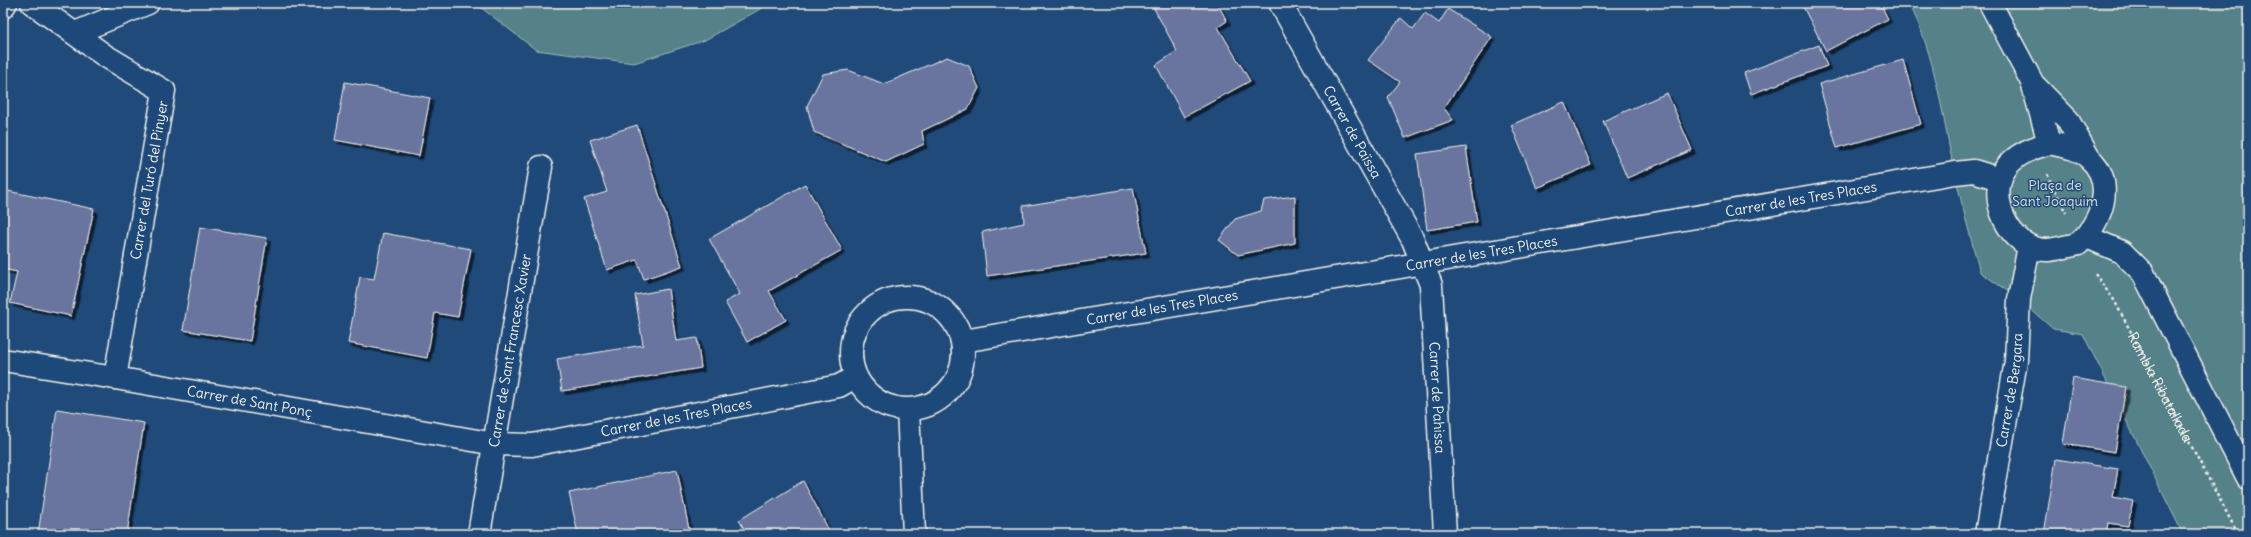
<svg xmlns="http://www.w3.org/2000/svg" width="2251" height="537" font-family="Delius,sans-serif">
  <defs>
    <filter id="shadow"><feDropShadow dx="3.5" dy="3.5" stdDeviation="0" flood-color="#0009"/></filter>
  </defs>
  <rect width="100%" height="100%" fill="#1f4a7a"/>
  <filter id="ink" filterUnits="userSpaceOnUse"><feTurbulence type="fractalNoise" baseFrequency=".025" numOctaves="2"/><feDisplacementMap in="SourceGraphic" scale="8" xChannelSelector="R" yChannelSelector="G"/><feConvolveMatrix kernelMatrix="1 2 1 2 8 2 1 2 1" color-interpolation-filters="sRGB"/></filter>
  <g filter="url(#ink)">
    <g fill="#558189" stroke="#a4b9b8">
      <path d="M475,3h296l-66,37 -71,23 -98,-13z"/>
      <path d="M1909,3h339v531h-65l-100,-200 -30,-5 -34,-30 -39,-27c-9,-33 -18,-65 -25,-98 -13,-58 -19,-118 -46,-171z"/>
    </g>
    <g fill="#6a759f" stroke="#f4f1e8" filter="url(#shadow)">
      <path d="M1151,3h66l10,18 -9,6 32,54 -66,36 -28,-52 21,-14z"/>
      <path d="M1801,3h79l8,16 -62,32z"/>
      <path d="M1448,9l44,28 -48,71 9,12 -48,18 -17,-41 12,-15 -32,-22 33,-42 12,11 12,-16 14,10z"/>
      <path d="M1819,45l8,21 -76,28 -7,-21z"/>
      <path d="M947,57l22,9 10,22 -11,21 -46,22 2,13 -38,18 -72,-30 -7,-26 16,-32 25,-4 36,14z"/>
      <path d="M1903,60l18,64 -84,24 -18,-64z"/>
      <path d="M345,82l85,16 -11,58 -84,-16z"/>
      <path d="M1667,93l25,57 -65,28 -24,-57z"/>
      <path d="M1564,102l27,63 -54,23 -26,-63z"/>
      <path d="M637,125l45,141 -38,13 -7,-19 -30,10 -23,-71 23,-7 -17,-52z"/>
      <path d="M1466,147l11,75 -50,8 -10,-76z"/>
      <path d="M805,184l37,66 -73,41 17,29 -39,22 -22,-40 15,-8 -31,-55z"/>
      <path d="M1133,188l13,65 -159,23 -5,-44 42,-9 -1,-17z"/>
      <path d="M3,190l91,19 -23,107 -61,-13 7,-31 -14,-3z"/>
      <path d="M1295,196v47l-57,12 -19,-15 16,-21 26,-8 3,-11z"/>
      <path d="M200,227l67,11 -17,103 -67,-11z"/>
      <path d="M383,233l88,16 -13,68 -23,-4 -8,45 -79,-15 12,-66 14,2z"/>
      <path d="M668,289l8,52 21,-3 4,30 -139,23 -5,-32 86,-14 -8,-50z"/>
      <path d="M2073,378l53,9 -11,65 -52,-8z"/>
      <path d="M57,409l87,14 -17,111h-89z"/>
      <path d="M2056,459l62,10 -5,28 20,4 -5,25 -20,-3 -2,11h-62z"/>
      <path d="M677,470l13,64h-112l-9,-41z"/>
      <path d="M803,481l28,53h-84l-8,-14z"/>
    </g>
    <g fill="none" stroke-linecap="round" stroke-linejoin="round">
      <defs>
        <g id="street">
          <path d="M32,3l72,52 60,36 -49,287"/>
          <path id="s2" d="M1280,3l133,237 18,45 14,249"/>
          <path d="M3,7l3,-4"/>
          <path d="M75,33l73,-30"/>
          <path d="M2049,143c-15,5 -29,9 -40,21 -26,28 -1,87 39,86 10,-1 21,-4 30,-6"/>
          <path d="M2143,273l105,205"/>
          <circle cx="907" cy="353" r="56"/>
          <path id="s3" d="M963,341l992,-168 19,-2 25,8"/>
          <path id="s4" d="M3,360l112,18 380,66 37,1 307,-59 16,-9"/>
          <path d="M908,410l6,124"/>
          <path id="s5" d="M479,534l62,-367"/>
          <path id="s6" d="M1986,534l30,-173 3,-62 10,-53"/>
        </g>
        <g id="secondary">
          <path d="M1990,3l42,79 17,61c14,3 30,5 40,15 28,24 12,66 -11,86"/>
          <path d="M2036,87l32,33 21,38"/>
          <path d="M2087,237l35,15 21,21"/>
        </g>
      </defs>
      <use href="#street" stroke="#f4f1e8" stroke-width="25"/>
      <use href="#secondary" stroke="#f4f1e8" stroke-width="25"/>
      <g stroke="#f4f1e8" stroke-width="2.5" stroke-dasharray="3 3" stroke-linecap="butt">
        <path d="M2047,174l19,39"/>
        <path id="s1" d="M2095,274l19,26 124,234"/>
      </g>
      <use href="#street" stroke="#1f4a7a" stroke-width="22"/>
      <use href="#secondary" stroke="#1f4a7a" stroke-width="22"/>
    </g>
  </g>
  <g text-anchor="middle" stroke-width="3" stroke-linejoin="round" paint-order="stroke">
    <g font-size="14" fill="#f4f1e8" stroke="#1f4a7a">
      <text dy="5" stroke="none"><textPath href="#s2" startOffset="148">Carrer de Païssa</textPath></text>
      <text transform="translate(149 180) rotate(-80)" y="5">Carrer del Turó del Pinyer</text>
      <text dy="5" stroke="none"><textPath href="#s3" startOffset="850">Carrer de les Tres Places</textPath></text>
      <text dy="5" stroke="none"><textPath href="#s3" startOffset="526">Carrer de les Tres Places</textPath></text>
      <text dy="5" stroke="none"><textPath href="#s3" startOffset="202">Carrer de les Tres Places</textPath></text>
      <text dy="5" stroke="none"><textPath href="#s5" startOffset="186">Carrer de Sant Francesc Xavier</textPath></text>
      <text dy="5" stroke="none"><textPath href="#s1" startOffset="131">Rambla Ribatallada</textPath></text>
      <text dy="5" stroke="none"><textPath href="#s6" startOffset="146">Carrer de Bergara</textPath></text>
      <text dy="5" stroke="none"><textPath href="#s2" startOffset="433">Carrer de Pahissa</textPath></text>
      <text dy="5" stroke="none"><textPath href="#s4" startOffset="250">Carrer de Sant Ponç</textPath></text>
      <text dy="5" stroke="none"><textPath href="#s4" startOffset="683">Carrer de les Tres Places</textPath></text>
    </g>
    <g font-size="14" fill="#dce0da" stroke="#1f4a7a">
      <text x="2055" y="190">Plaça de<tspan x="2055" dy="16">Sant Joaquim</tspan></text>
    </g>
  </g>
  <rect width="2251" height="537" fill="none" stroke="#1f4a7a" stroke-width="16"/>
  <rect x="8" y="8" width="2235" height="521" fill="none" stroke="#f4f1e8" stroke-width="1.5" filter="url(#ink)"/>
</svg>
